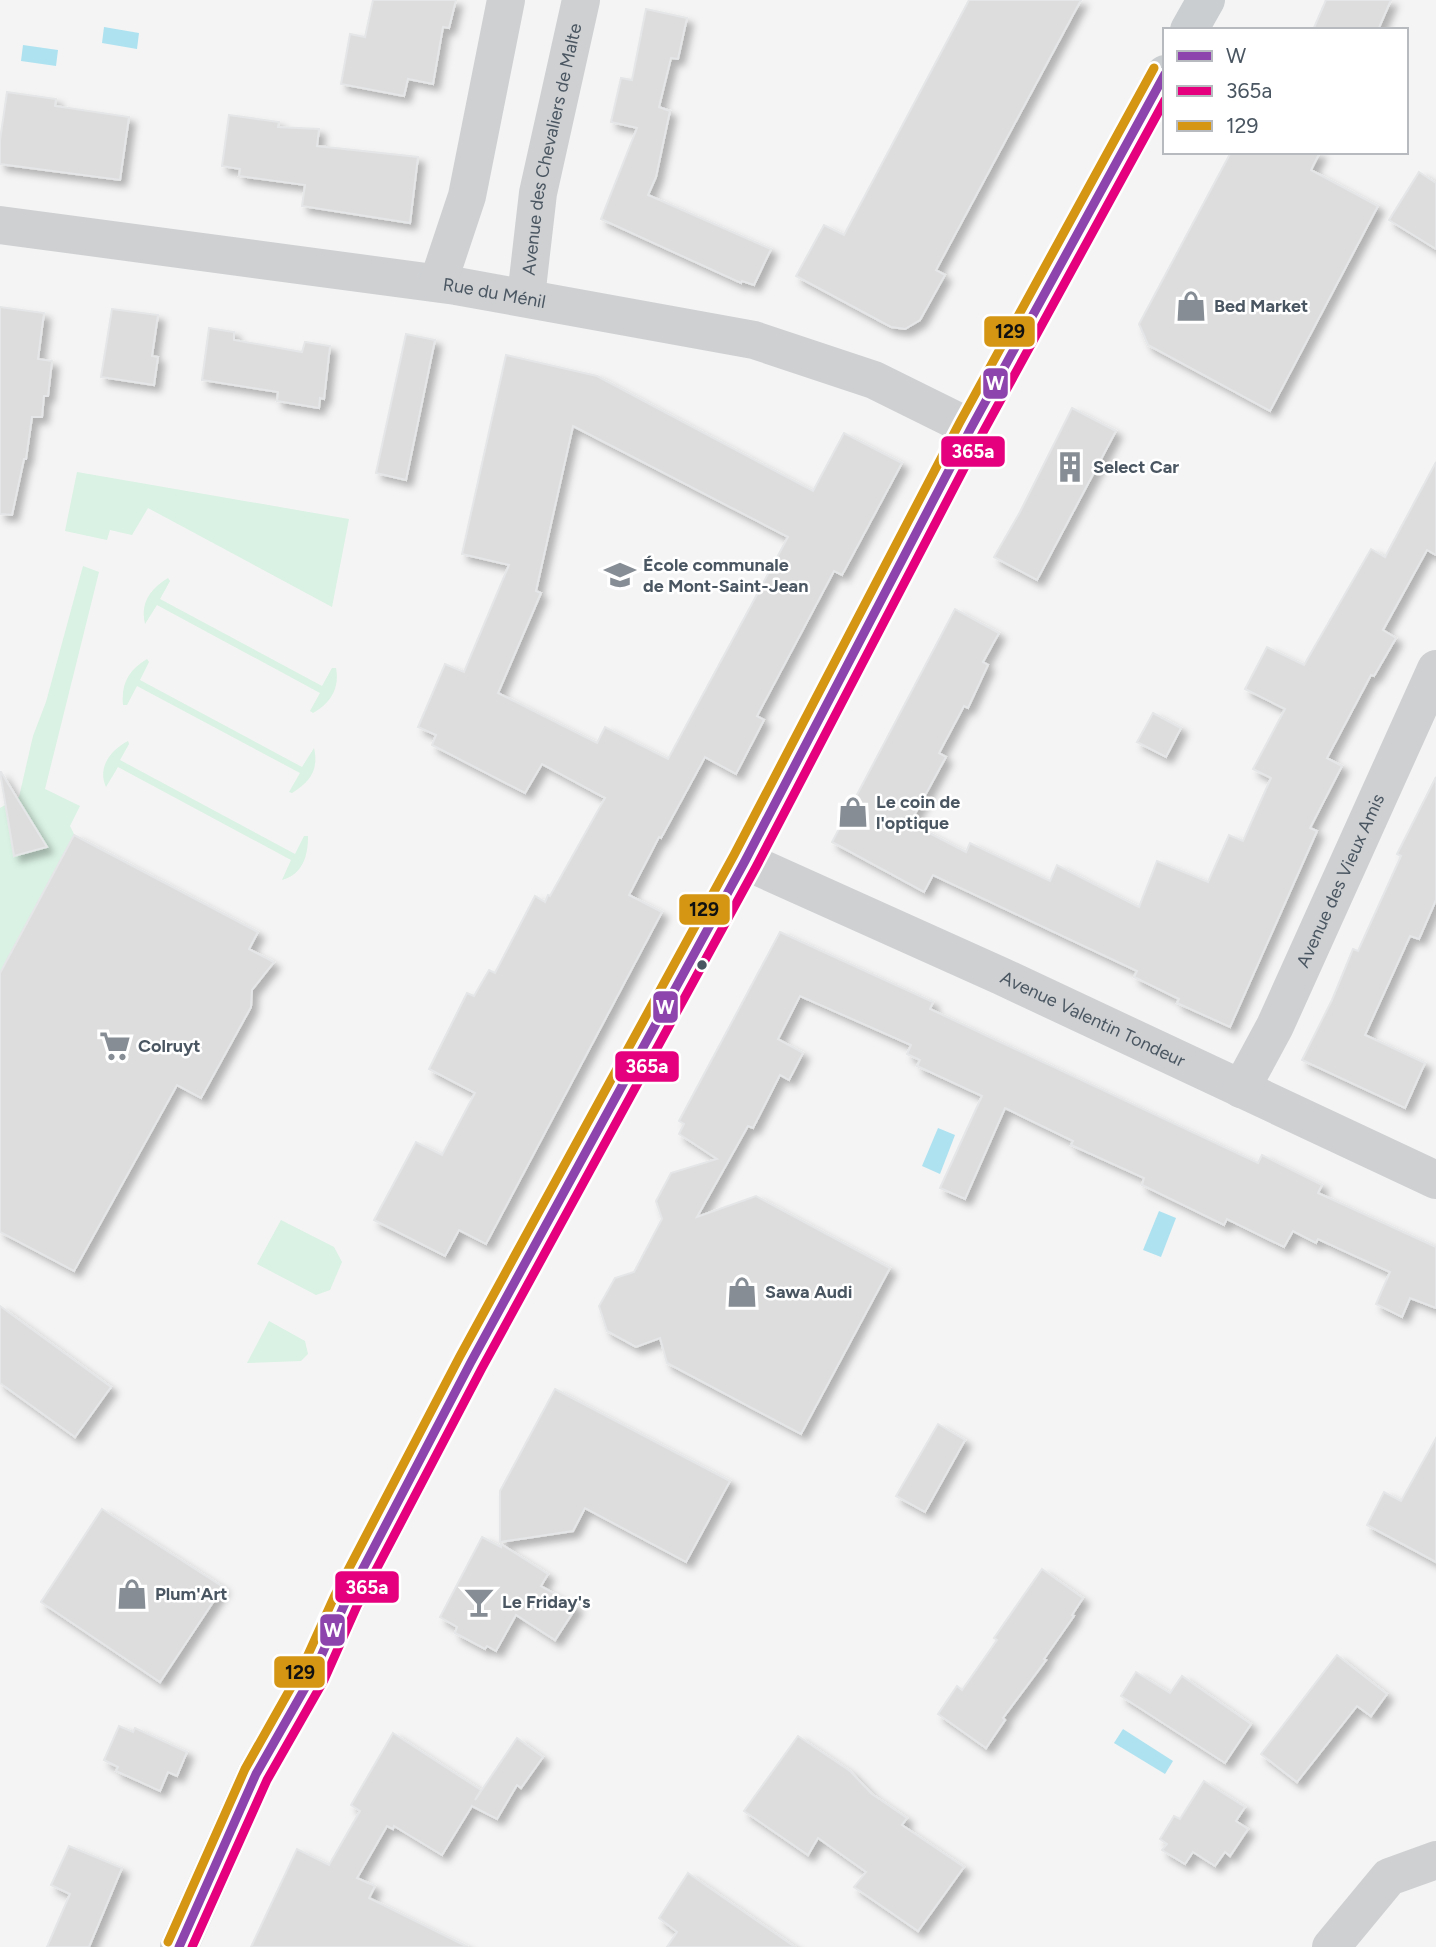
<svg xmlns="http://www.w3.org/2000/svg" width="1436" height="1947" font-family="Figtree,sans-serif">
  <defs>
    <filter id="shadow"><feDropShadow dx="6" dy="6" stdDeviation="3.5" flood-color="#0004"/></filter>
  </defs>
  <rect width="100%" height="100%" fill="#f4f4f4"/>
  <g fill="#d9f2e3">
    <path d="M77,472l272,47 -17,88 -184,-99 -16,27 -22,-5 -3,10 -42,-9z"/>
    <path d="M83,566l16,6 -54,217 35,17 -10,20 4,8 -74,139v-165l19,-11 14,-61 13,-34z"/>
    <path d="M168,578l2,3 -10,18 162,87 10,-18h4c4,21 -6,35 -23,45l-3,-2 10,-18 -163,-88 -12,19c-5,-21 5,-35 23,-46z"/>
    <path d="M147,659l2,3 -9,18 162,87 12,-19c5,22 -4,34 -22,45l-3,-1 11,-19 -163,-87 -10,19h-4c-2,-22 6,-35 24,-46z"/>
    <path d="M128,741l1,3 -9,16 175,94 9,-18h4c0,20 -5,38 -26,44l9,-20 -173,-93 -12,20c-9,-20 5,-37 22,-46z"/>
    <path d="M281,1220l53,27 8,15 -12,28 -14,5 -59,-31z"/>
    <path d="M269,1321l36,20 3,13 -7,7 -54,2z"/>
  </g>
  <g fill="#aee2f0">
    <path d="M104,27l35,6 -2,16 -35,-6z"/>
    <path d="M23,45l35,5 -2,16 -35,-5z"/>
    <path d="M938,1128l17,7 -15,39 -18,-8z"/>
    <path d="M1159,1211l17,7 -15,39 -18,-7z"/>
    <path d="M1123,1729l50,32 -8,13 -51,-31z"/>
  </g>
  <g fill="#ddddde" stroke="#e5e6e7" stroke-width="2" fill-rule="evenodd" filter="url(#shadow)">
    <path d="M373,0h83l-7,28 -6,-1 -10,57 -25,-5 -4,17 -63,-12 9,-50 15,3z"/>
    <path d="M969,0h112l-145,270 9,5 -25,45 -15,9 -14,-2 -95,-51 28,-51 20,10z"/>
    <path d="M1326,0h65l-13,30h-65z"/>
    <path d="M646,9l41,9 -9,41 -7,-1 -12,49 11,4 -14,66 -8,18 123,54 -17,36 -12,-4 -1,2 -140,-64 36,-91 -26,-6 10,-44 11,2z"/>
    <path d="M7,92l49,7 -1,7 74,11 -9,63 -120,-16v-24z"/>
    <path d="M229,115l50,7 -1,5 41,2 -2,17 101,11 -8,66 -108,-17 3,-21 -66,-9 1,-7 -18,-3z"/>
    <path d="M1231,152h89l-9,18 67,36 -108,205 -122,-66 -9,-21z"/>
    <path d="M1419,172l17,11v66l-47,-29z"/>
    <path d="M0,307l44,6 -6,46 14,2 -4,35h-4l-2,21h-10l-6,42h-2l-12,56 -12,-1z"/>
    <path d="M112,309l46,6 -6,41 6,1 -4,28 -53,-8z"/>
    <path d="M209,328l25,4v8l68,12 3,-10 25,4 -6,53 -4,-1 -1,10 -42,-7 1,-9 -76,-12z"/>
    <path d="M406,334l29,6 -29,140 -30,-7z"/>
    <path d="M506,355l91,21 216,115 31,-58 58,30 -60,112 -8,-4 -77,145 7,4 -28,54 -31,-17 -44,81 -2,-1 -30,58 33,17 -176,332 -27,-14 -14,26 -71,-36 42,-78 26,13 33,-62 -46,-24 38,-76 7,3 15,-26 6,3 40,-77 10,6 3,-7 2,1 55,-98 -63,-34 -17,29 -93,-48 4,-10 -18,-8 27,-63 19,8 45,-107 -47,-11zM573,426l215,111 -120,222 -63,-32 -8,16 -99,-50 43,-100 -5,-2z"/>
    <path d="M1072,408l44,23 -79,149 -43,-23 26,-45z"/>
    <path d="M1436,462v93l-9,-5 -44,80 13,8 -22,38 -3,-1 -44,83 15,8 -32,62 7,3 -87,196 -53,-24 2,-4 -45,-22 3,-6 -204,-96 -9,17 -92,-50 123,-233 44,24 -16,29 5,3 -20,43 -4,-2 -25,47 7,4 -36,66 56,29 4,-9 80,38 7,-16 82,42 18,-46 51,21 21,-47 14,6 28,-63 -18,-9 32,-60 -40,-20 22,-42 37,18 67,-116 14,8z"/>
    <path d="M1153,713l28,15 -15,29 -29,-15z"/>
    <path d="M0,772h1l46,75 -33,9z"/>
    <path d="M1436,777v123l-17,39 -9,-3 -45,99 60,28 -20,45 -103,-48 30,-60 21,-51 5,2 43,-95 -4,-2z"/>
    <path d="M74,835l184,97 -9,17 25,13 -22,28 -1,17 -50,91 -24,-13 -103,186 -74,-39v-259z"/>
    <path d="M780,932l153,70 -3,7 68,32 260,122 4,-8 60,30 -4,8 118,54v61l-26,-10 -8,19 -26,-13 14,-32 -72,-33 -2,4 -23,-12 -9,16 -57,-28 -3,6 -82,-40 2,-7 -73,-33 2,-4 -68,-33 -40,91 -25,-11 42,-92 -65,-30 3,-6 -13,-6 4,-9 -111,-49 -22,43 25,14 -14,27 -9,-5 -27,53 -5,-2 -51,91 59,-21 134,72 -89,166 -134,-71 -7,-25 -24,9 -29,-16 -8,-25 16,-28 19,-6 28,-53 -6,-18 15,-28 46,-14 -38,-25 5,-10 -5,-3z"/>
    <path d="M0,1306l111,81 -36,50 -75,-54z"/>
    <path d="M555,1389l175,92 -44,81 -101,-54 -12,23 -73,11v-51z"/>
    <path d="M938,1424l27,16 -40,72 -29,-16z"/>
    <path d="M1436,1438v124l-69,-37 17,-33 17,9z"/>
    <path d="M102,1509l121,78 -63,95 -119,-80z"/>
    <path d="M482,1537l19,10v-3l47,30 -7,12 36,20 -22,34 -39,-25 -20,36 -9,-5 -2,3 -30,-16 2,-6 -17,-10z"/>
    <path d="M1042,1569l41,29 -11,17 2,1 -30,43 2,1 -43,58 2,2 -19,28 -48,-34 19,-28 5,4 35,-50 -3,-2z"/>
    <path d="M1337,1655l50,39 -16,22 -14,-10 -60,76 -36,-28z"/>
    <path d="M1136,1672l34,21 12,-17 69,48 -26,39 -104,-67z"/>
    <path d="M119,1726l14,6 2,-4 52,24 -10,24 -9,-4 -8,19 -44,-20 2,-4 -14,-7z"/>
    <path d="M393,1733l88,57 -6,10 42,-62 26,19 -22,31 -4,-3 -20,34 -25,-13 -30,49 -48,-29 -1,3 -6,-3 -30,52 18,8 -6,12 99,49h-217l46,-98 32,16 31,-54 -9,-6z"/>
    <path d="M798,1736l52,35 22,23 35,24 -5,7 62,42 -46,64 -64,-44 12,-15 -48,-34 -10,17 -64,-44z"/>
    <path d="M1204,1781l41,26 -9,14 12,8 -18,27 -5,-4 -10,14 -22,-14 -8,12 -23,-14 5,-6 -7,-5 14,-23 6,3z"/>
    <path d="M69,1846l53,22 -33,79h-42l23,-53 -19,-9z"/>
    <path d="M688,1873l107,74h-128l10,-15 -18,-14z"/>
  </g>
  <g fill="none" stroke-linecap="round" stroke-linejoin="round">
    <g stroke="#ced0d2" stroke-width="38">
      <path id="s1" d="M0,225l456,61 298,54 120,40 97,48"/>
      <path d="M438,283l29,-87 39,-196"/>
      <path id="s2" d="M526,297l12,-104 43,-193"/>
      <path id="s3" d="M745,861l256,115 435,204"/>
      <path id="s4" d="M1241,1089l34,-63 161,-357"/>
      <path d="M1331,1947l58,-70 47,-17"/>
    </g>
    <g stroke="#caced1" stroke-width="38">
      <path d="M1189,30l17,-30"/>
      <path d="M179,1947l77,-173 57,-100 33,-73 125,-239 274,-501 226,-433 194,-354"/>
    </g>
    <defs>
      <path id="bus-1" d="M179,1947l77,-173 57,-100 33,-73 125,-239 274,-501 226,-433 194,-354"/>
      <path id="bus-2" d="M192,1947l75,-167 57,-100 33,-74 125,-238 274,-501 226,-433 183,-334"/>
      <path id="bus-3" d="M168,1942l77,-173 57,-101 33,-73 125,-239 274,-501 226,-433 194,-354"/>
    </defs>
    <use href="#bus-1" stroke="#fff" stroke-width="14"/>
    <use href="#bus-2" stroke="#fff" stroke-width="14"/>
    <use href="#bus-3" stroke="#fff" stroke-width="14"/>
    <use href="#bus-1" stroke="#8e44ad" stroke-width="9"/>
    <use href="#bus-2" stroke="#e5007d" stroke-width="9"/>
    <use href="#bus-3" stroke="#d49613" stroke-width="9"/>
  </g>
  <defs>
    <symbol id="shop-bare" viewBox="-9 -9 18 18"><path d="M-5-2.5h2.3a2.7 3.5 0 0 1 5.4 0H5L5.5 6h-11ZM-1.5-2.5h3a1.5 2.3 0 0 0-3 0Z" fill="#868d94" stroke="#fff" stroke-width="2.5" paint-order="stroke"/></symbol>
    <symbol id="building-bare" viewBox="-9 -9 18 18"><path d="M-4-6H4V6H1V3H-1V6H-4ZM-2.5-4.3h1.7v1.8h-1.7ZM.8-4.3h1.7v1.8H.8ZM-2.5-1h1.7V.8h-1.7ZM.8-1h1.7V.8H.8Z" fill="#868d94" stroke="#fff" stroke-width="2.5" paint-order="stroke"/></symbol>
    <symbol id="school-bare" viewBox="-9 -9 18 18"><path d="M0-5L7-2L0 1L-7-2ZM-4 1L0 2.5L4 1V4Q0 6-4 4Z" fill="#868d94" stroke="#fff" stroke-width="2.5" paint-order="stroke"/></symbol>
    <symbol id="supermarket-bare" viewBox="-9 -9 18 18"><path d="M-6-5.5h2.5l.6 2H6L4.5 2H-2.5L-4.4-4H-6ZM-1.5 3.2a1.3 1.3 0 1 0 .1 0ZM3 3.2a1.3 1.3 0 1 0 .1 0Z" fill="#868d94" stroke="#fff" stroke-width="2.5" paint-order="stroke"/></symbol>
    <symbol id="bar-bare" viewBox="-9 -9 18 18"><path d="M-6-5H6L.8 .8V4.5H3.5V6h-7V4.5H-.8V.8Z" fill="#868d94" stroke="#fff" stroke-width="2.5" paint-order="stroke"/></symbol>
  </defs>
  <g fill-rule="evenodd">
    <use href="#shop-bare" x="1169" y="284" width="44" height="44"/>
    <use href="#building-bare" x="1048" y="445" width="44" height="44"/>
    <use href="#school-bare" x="598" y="553" width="44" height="44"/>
    <use href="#shop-bare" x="831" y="790" width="44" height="44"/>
    <use href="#supermarket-bare" x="93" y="1024" width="44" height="44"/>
    <use href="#shop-bare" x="720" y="1270" width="44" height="44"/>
    <use href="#shop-bare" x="110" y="1572" width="44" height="44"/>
    <use href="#bar-bare" x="457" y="1580" width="44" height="44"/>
  </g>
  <circle fill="#4a5661" stroke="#fff" stroke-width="2.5" cx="702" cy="965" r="6"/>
  <g text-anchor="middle" stroke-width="5" stroke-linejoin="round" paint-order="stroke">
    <g font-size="18" fill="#4a5661" stroke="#fff">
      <text dy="6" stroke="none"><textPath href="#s2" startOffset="150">Avenue des Chevaliers de Malte</textPath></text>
      <text dy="6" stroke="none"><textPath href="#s1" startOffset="499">Rue du Ménil</textPath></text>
      <text dy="6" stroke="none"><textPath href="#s4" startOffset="231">Avenue des Vieux Amis</textPath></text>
      <text dy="6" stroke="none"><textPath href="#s3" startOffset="382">Avenue Valentin Tondeur</textPath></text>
    </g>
    <g font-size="18" font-weight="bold" fill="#4a5661" stroke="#fff" text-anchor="start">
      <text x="1214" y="312">Bed Market</text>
      <text x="1093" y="473">Select Car</text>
      <text x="643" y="571">École communale<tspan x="643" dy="21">de Mont-Saint-Jean</tspan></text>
      <text x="876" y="808">Le coin de<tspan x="876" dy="21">l'optique</tspan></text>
      <text x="138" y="1052">Colruyt</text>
      <text x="765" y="1298">Sawa Audi</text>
      <text x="155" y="1600">Plum'Art</text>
      <text x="502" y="1608">Le Friday's</text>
    </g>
  </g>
  <g stroke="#fff" stroke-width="2.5">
    <rect x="983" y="315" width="53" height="33" rx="7" fill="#d49613"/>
    <rect x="982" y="367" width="27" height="33" rx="7" fill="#8e44ad"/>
    <rect x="940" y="435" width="66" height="33" rx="7" fill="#e5007d"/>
    <rect x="678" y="893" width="53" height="33" rx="7" fill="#d49613"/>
    <rect x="652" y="990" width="27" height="34" rx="7" fill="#8e44ad"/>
    <rect x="614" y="1050" width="66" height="33" rx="7" fill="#e5007d"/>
    <rect x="334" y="1570" width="66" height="34" rx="7" fill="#e5007d"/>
    <rect x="319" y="1613" width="27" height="34" rx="7" fill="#8e44ad"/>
    <rect x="273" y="1655" width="53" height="34" rx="7" fill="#d49613"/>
  </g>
  <g font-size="19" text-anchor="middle" font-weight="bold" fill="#fff">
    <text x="995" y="390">W</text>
    <text x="973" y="458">365a</text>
    <text x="665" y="1014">W</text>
    <text x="647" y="1073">365a</text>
    <text x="367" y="1594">365a</text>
    <text x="333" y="1637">W</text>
  </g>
  <g font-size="19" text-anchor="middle" font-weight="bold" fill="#111">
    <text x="1010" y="338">129</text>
    <text x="704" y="916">129</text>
    <text x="300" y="1679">129</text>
  </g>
  <rect x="1163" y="28" width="245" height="126" fill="#ffffff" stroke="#b7bbc0" stroke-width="2"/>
  <rect x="1177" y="51" width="35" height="10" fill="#8e44ad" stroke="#b7bbc0" stroke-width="2"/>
  <text x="1226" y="63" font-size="21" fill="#4a5661">W</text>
  <rect x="1177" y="86" width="35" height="10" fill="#e5007d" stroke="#b7bbc0" stroke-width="2"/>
  <text x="1226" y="98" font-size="21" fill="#4a5661">365a</text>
  <rect x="1177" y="121" width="35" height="10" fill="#d49613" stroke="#b7bbc0" stroke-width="2"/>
  <text x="1226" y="133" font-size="21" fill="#4a5661">129</text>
</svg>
